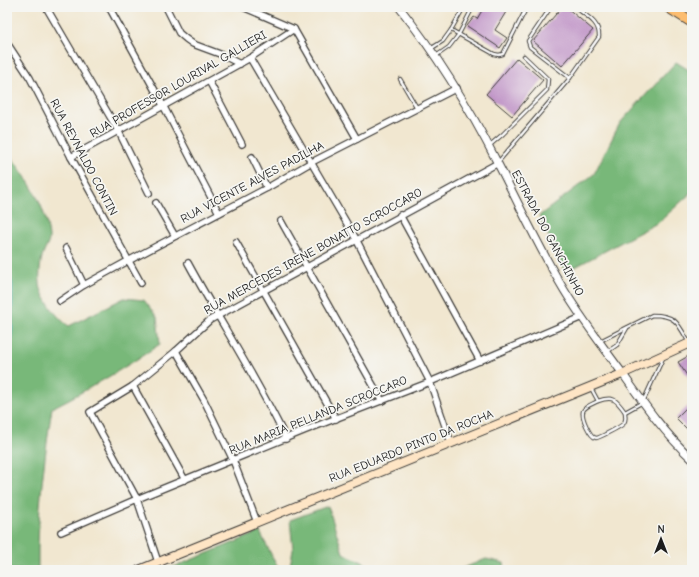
<svg xmlns="http://www.w3.org/2000/svg" width="699" height="577" font-family="'Comic Neue',sans-serif">
  <rect width="100%" height="100%" fill="#f6f6f2"/>
  <filter id="ink" filterUnits="userSpaceOnUse"><feTurbulence type="fractalNoise" baseFrequency=".025" numOctaves="2"/><feDisplacementMap in="SourceGraphic" scale="8" xChannelSelector="R" yChannelSelector="G"/><feConvolveMatrix kernelMatrix="1 2 1 2 8 2 1 2 1" color-interpolation-filters="sRGB"/></filter>
  <filter id="wash" filterUnits="userSpaceOnUse"><feTurbulence type="fractalNoise" baseFrequency=".012" numOctaves="4" result="noise"/><feDisplacementMap in="SourceGraphic" scale="16" xChannelSelector="R" yChannelSelector="G"/><feGaussianBlur stdDeviation="0.9" result="paint"/><feColorMatrix in="noise" values="0 0 0 0 0 0 0 0 0 0 0 0 0 0 0 0 0 1.4 0 .05"/><feComposite in="paint" operator="in"/></filter>
  <g filter="url(#wash)">
    <rect width="100%" height="100%" fill="#f1e7d0"/>
    <g fill="#78b879" stroke="#4a6a4a">
      <path d="M676,62l16,10v120l-33,30 -93,50 -27,-56 55,-42 26,-51z"/>
      <path d="M7,151c19,26 39,53 42,86 1,7 -6,14 -7,20 -2,8 -3,19 -2,27 1,13 19,36 29,42l55,-28 20,2 13,17 3,27c-35,24 -71,45 -108,64 -8,53 -15,106 -14,160l-5,2h-26z"/>
      <path d="M328,506l15,47 36,17h-90l4,-20 -3,-30z"/>
      <path d="M260,532l19,38h-113z"/>
      <path d="M486,559l18,4 1,7h-47z"/>
    </g>
    <g fill="none" stroke-linecap="round" stroke-linejoin="round">
      <path stroke="#3baab8" stroke-width="2" d="M7,259l5,26v42l-5,57"/>
    </g>
    <g id="blocks">
      <g fill="#c196c8">
        <path d="M484,7h25l-14,23 12,8 -7,10 -33,-22 7,-9 3,2z"/>
        <path d="M562,7h4l27,23 -31,36 -29,-25z"/>
        <path d="M517,58l26,22 -31,36 -26,-22z"/>
        <path d="M692,354v29l-14,-21z"/>
        <path d="M692,402v32l-16,-16z"/>
      </g>
    </g>
  </g>
  <g filter="url(#ink)">
    <use href="#blocks" fill-opacity="0" stroke="#3c3a37" stroke-width="1"/>
    <g fill="none" stroke-linecap="round" stroke-linejoin="round">
      <defs>
        <g id="service">
          <path d="M551,7l-23,34 2,6 5,4 35,27"/>
          <path d="M451,30l43,24 5,1 4,-1 24,-47"/>
          <path d="M432,48l11,-7 8,-11 13,-23"/>
          <path d="M436,56l13,-9 10,-13 14,-27"/>
          <path d="M400,79l17,29"/>
          <path d="M489,146l14,-12 44,-44 1,-11 -24,-23"/>
          <path d="M499,161l71,-83 29,-41c1,-15 -13,-21 -24,-30"/>
          <path d="M600,341l52,-26c24,0 26,8 37,28"/>
          <path d="M607,352l10,-7 10,-17"/>
          <path d="M591,388l7,13c15,-5 18,-2 27,11l18,-10 20,-44"/>
          <path d="M598,401c-5,3 -13,5 -15,10 -2,6 7,26 13,27 3,0 24,-11 27,-14 4,-4 2,-8 2,-12"/>
        </g>
        <g id="minor">
          <path d="M46,7l73,125 30,61"/>
          <path d="M109,7l55,100 55,106"/>
          <path d="M166,7l13,26 7,6 7,5 27,10 20,10"/>
          <path d="M243,7l51,22 63,110"/>
          <path d="M7,43l23,35 41,79 70,126"/>
          <path d="M250,58l106,181 74,143 21,61"/>
          <path d="M209,81l33,63"/>
          <path d="M71,157l179,-99 44,-29"/>
          <path d="M252,157l15,31"/>
          <path d="M156,203l19,33"/>
          <path d="M400,215l80,146"/>
          <path d="M281,221l101,180"/>
          <path d="M236,242l100,177"/>
          <path d="M66,248l18,37"/>
          <path d="M188,263c32,59 69,115 98,176"/>
          <path d="M60,301l24,-16 44,-24 139,-73 43,-25 147,-75"/>
          <path d="M176,351l28,49 29,60 24,62"/>
          <path d="M133,386l52,94"/>
          <path d="M61,532l76,-33 169,-69 124,-48 152,-65"/>
          <path d="M158,562l-21,-63 -47,-87 43,-26 43,-35 34,-31 288,-157"/>
        </g>
        <path id="tertiary" d="M399,7c39,49 70,100 98,155 21,40 40,82 63,121 17,30 39,58 60,87 22,31 44,63 72,89"/>
        <path id="secondary" d="M139,570l483,-196 70,-32"/>
        <path id="motorway" d="M668,7l24,15"/>
      </defs>
      <use href="#service" stroke="#3c3a37" stroke-width="4.5"/>
      <use href="#minor" stroke="#3c3a37" stroke-width="8"/>
      <use href="#tertiary" stroke="#3c3a37" stroke-width="9"/>
      <use href="#secondary" stroke="#3c3a37" stroke-width="10"/>
      <use href="#motorway" stroke="#3c3a37" stroke-width="12"/>
      <use href="#service" stroke="#fff" stroke-width="2.5"/>
      <use href="#minor" stroke="#fff" stroke-width="5.5"/>
      <use href="#tertiary" stroke="#fff" stroke-width="7"/>
      <use href="#secondary" stroke="#fee5c5" stroke-width="8"/>
      <use href="#motorway" stroke="#fcbd6f" stroke-width="10"/>
    </g>
  </g>
  <g text-anchor="middle" stroke-width="3.5" stroke-linejoin="round" paint-order="stroke">
    <g font-size="12" fill="#1c1c1c" stroke="#f6f6f2">
      <text transform="translate(178 84) rotate(-30)" y="4">RUA PROFESSOR LOURIVAL GALLIERI</text>
      <text transform="translate(84 157) rotate(62)" y="4">RUA REYNALDO CONTIN</text>
      <text transform="translate(252 182) rotate(-28)" y="4">RUA VICENTE ALVES PADILHA</text>
      <text transform="translate(548 233) rotate(62)" y="4">ESTRADA DO GANCHINHO</text>
      <text transform="translate(313 251) rotate(-29)" y="4">RUA MERCEDES IRENE BONATTO SCROCCARO</text>
      <text transform="translate(318 415) rotate(-22)" y="4">RUA MARIA PELLANDA SCROCCARO</text>
      <text transform="translate(411 446) rotate(-22)" y="4">RUA EDUARDO PINTO DA ROCHA</text>
    </g>
  </g>
  <rect width="699" height="577" fill="none" stroke="#f6f6f2" stroke-width="24"/>
  <g transform="translate(661 539)" stroke="#f6f6f2" stroke-width="3" paint-order="stroke">
  <path d="M0-3L7 15L0 10L-7 15Z" fill="#1c1c1c"/>
  <text y="-6" font-size="11" font-weight="bold" text-anchor="middle" fill="#1c1c1c">N</text>
  </g>
</svg>
